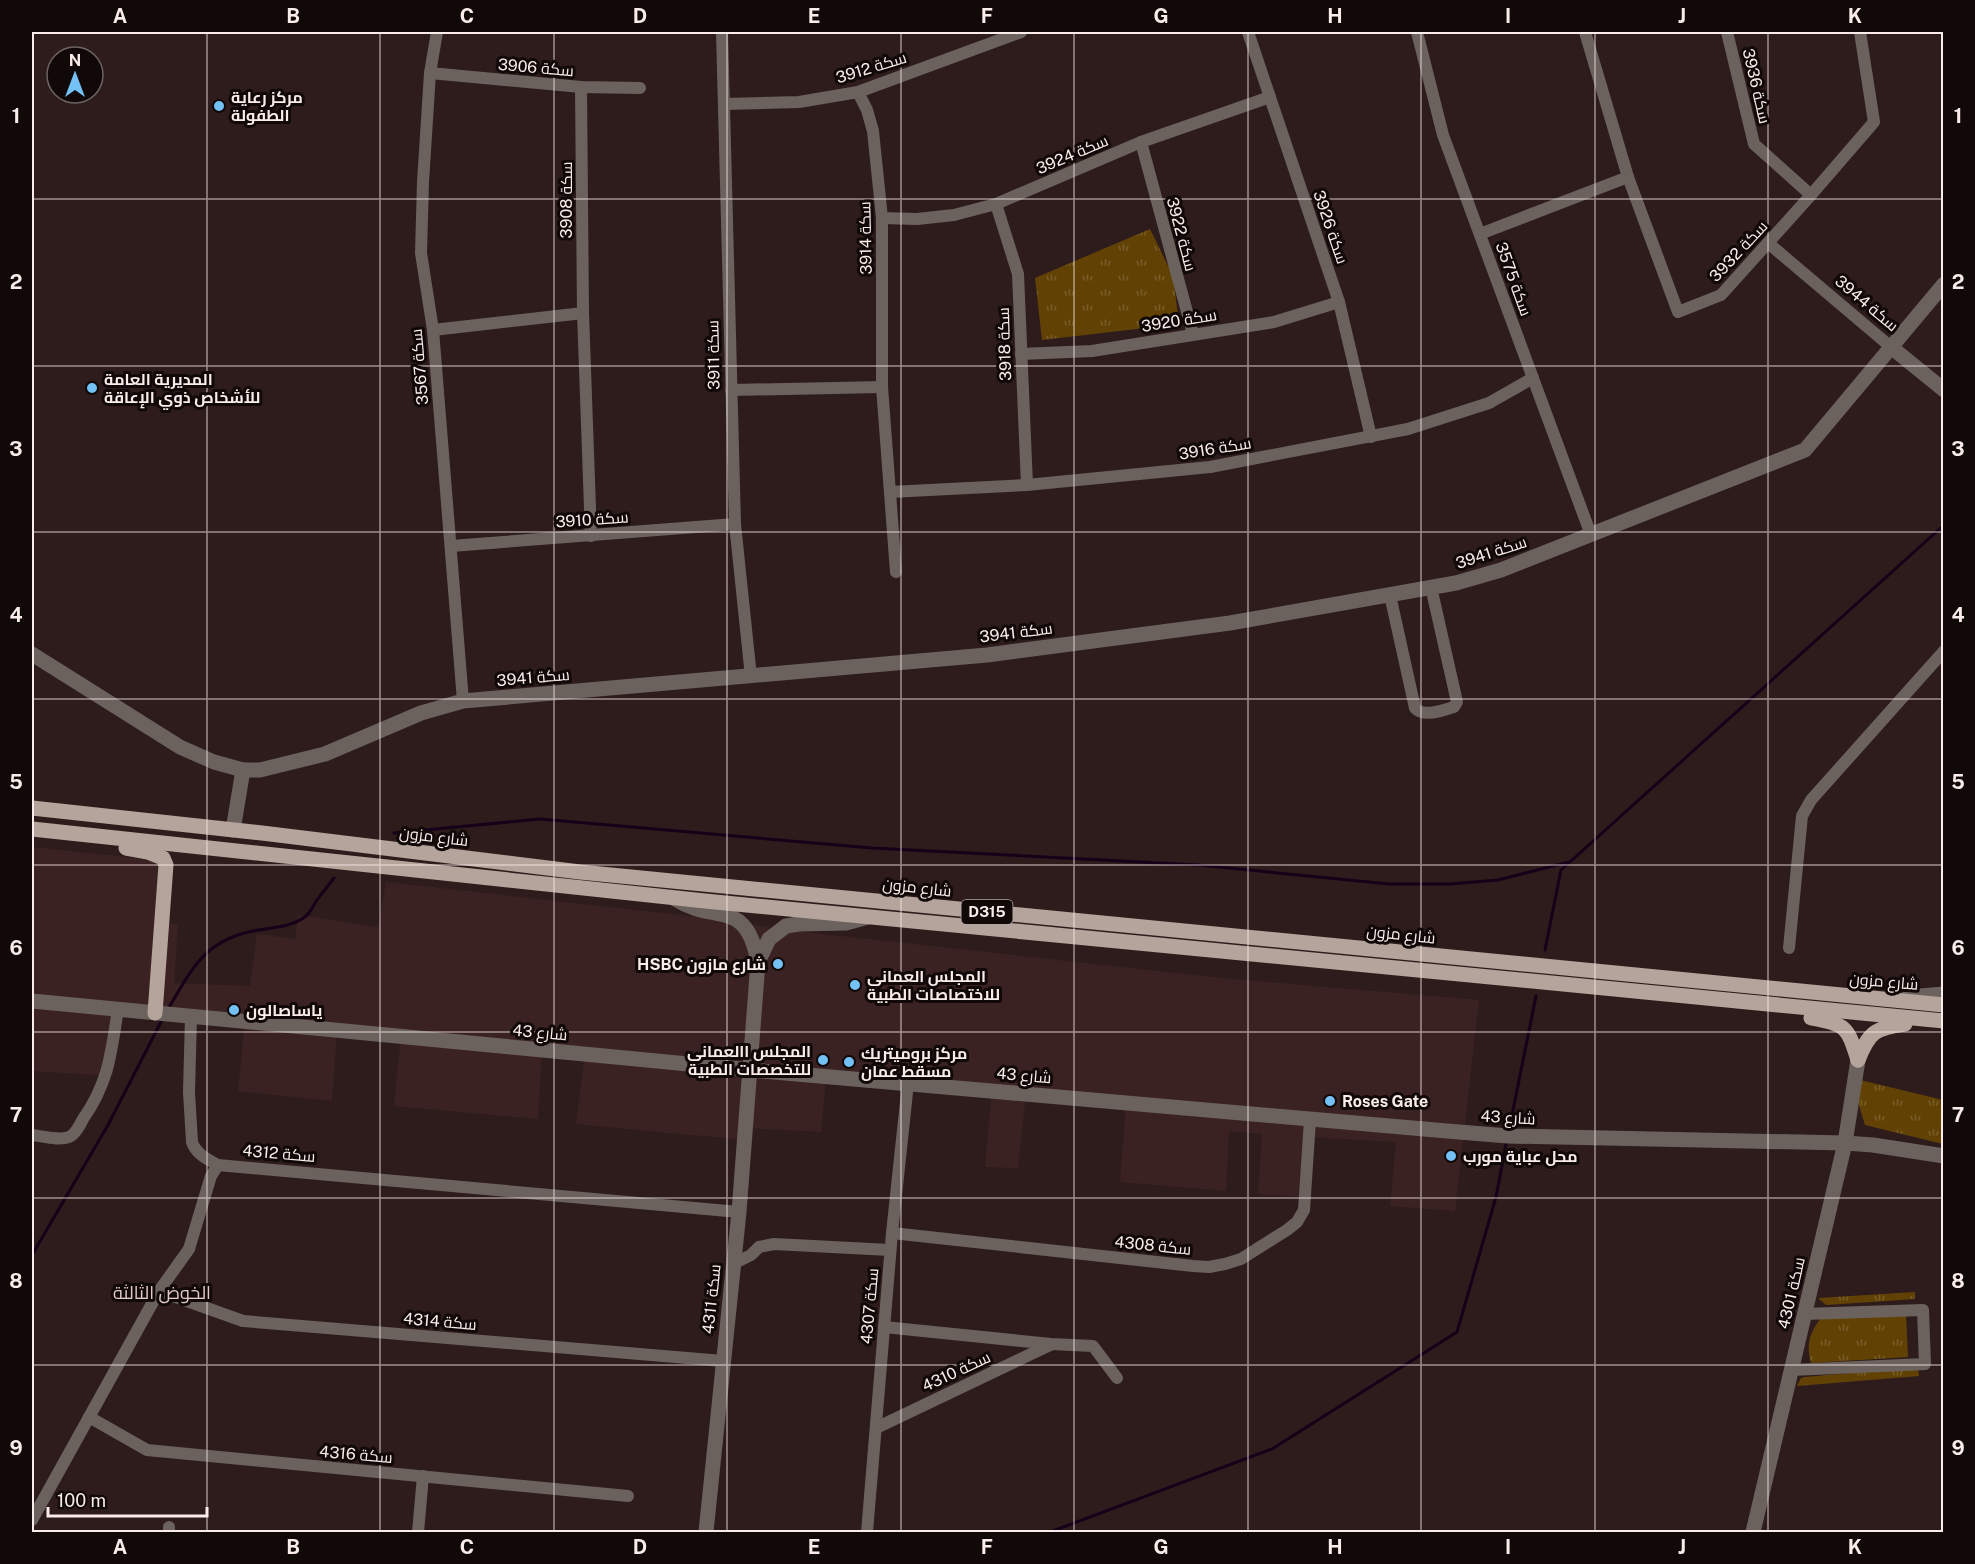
<svg xmlns="http://www.w3.org/2000/svg" width="1975" height="1564" font-family="'Public Sans',Cairo,sans-serif">
  <defs>
    <pattern id="grass-tufts" width="24" height="20" patternUnits="userSpaceOnUse" patternTransform="scale(1.5)"><rect width="24" height="20" fill="#624204"/><path d="M3 7l-1-3M5 7V3M7 7l1-3M15 17l-1-3M17 17v-4M19 17l1-3" fill="none" stroke="#795d29"/></pattern>
  </defs>
  <rect width="100%" height="100%" fill="#2e1c1c"/>
  <path fill="#3b2222" d="M32,847l113,12 24,9v55l9,1 -4,59 76,3 7,-52 38,5 3,-24 80,12 8,-45 331,37 69,11 435,48 258,22 -24,211 -65,-5 6,-64 -87,-5 -4,60 -47,-3 4,-60 -33,-3 -3,60 -106,-9 6,-79 -100,-10 -8,75 -33,-1 7,-76 -166,-14 -5,55 -70,-4 2,12 -74,-6 -103,-10 9,-70 -43,-4 -4,69 -144,-13 7,-70 -64,-5 -5,70 -94,-10 7,-69 -127,-12 -5,66 -81,-5z"/>
  <g fill="url(#grass-tufts)">
    <path d="M1150,229l23,47 6,48 -137,16 -7,-62z"/>
    <path d="M1860,1080l83,20v44l-78,-19 -7,-23z"/>
    <path d="M1915,1292v7l-89,6 -7,-6v-1z"/>
    <path d="M1906,1314l2,43 -97,6c-5,-19 -2,-28 9,-44z"/>
    <path d="M1918,1367l1,9 -122,10 4,-8 4,-1z"/>
  </g>
  <g fill="none" stroke-linecap="round" stroke-linejoin="round">
    <g stroke="#160019" stroke-width="3">
      <path d="M394,833l146,-14 332,29 326,17 191,19h61l48,-4 71,-18"/>
      <path d="M1545,950l16,-80 383,-345"/>
      <path d="M168,1009c25,-42 37,-70 90,-79 17,-3 34,-3 48,-14 5,-4 7,-10 11,-16 5,-7 11,-14 17,-22"/>
      <path d="M1509,1130l27,-134"/>
      <path d="M32,1255l76,-130 55,-107"/>
      <path d="M1050,1532l222,-83 185,-117 39,-135 11,-58"/>
    </g>
    <g stroke="#6b625e" stroke-width="12">
      <path d="M437,32l-7,41 -7,109 -2,71 12,77 30,371"/>
      <path d="M722,32l13,492 16,153"/>
      <path d="M1248,32l91,270 32,135"/>
      <path d="M1417,32l26,103 148,400"/>
      <path d="M1585,32l43,145 50,135 43,-17 90,-100 63,-73 -14,-90"/>
      <path d="M1727,32l27,112 57,51"/>
      <path d="M430,73l151,14 59,1"/>
      <path d="M581,87l2,226 8,223"/>
      <path d="M858,92l9,18 6,21 9,87v169l14,185"/>
      <path d="M724,104l75,-2 59,-10 163,-60"/>
      <path d="M1141,142l52,192"/>
      <path d="M996,204l22,70 9,211"/>
      <path d="M882,218l35,1 37,-4 42,-11 145,-62 129,-45"/>
      <path d="M1480,234l148,-57"/>
      <path d="M1768,243l123,104"/>
      <path d="M433,330l150,-17"/>
      <path d="M1021,354l71,-3 182,-29 65,-20"/>
      <path d="M731,390l151,-3"/>
      <path d="M890,492l137,-7 183,-18 198,-38 81,-26 44,-25"/>
      <path d="M451,546l284,-22"/>
      <path d="M1390,595l25,113c9,10 27,2 39,-1l3,-5 -26,-115"/>
      <path d="M1789,948l13,-132 9,-16 133,-149"/>
      <path d="M191,1016l-2,76 3,50c4,12 15,17 26,23l521,47"/>
      <path d="M32,1135c10,1 27,6 37,2 6,-2 11,-12 14,-18 26,-37 28,-66 35,-110"/>
      <path d="M892,1233l301,33 16,1 16,-3 16,-5 46,-29 10,-8 7,-12 6,-90"/>
      <path d="M733,1264l18,-9 8,-8 15,-3 116,6"/>
      <path d="M159,1291l84,30 480,40"/>
      <path d="M884,1327l167,17 42,2 24,32"/>
      <path d="M1791,1370l134,-6 -2,-54 -119,4"/>
      <path d="M89,1417l58,33 481,46"/>
      <path d="M876,1428l174,-83"/>
      <path d="M32,1520l127,-229 30,-42 22,-73 7,-11"/>
      <path d="M169,1532v-5"/>
      <path d="M418,1532l5,-56"/>
      <path d="M867,1532l25,-299 16,-150"/>
    </g>
    <g stroke="#6b625e" stroke-width="15">
      <path d="M1891,347l53,43"/>
      <path d="M32,654l148,93 34,15 29,8h17l65,-16 96,-41 42,-12 524,-46 243,-32 226,-40 45,-13 304,-120 139,-166"/>
      <path d="M233,830l10,-60"/>
      <path d="M675,899c41,26 71,-2 83,63l-19,250 -33,320"/>
      <path d="M758,962l11,-23 17,-13 13,-2 47,-1 22,-6"/>
      <path d="M1908,997l36,-3"/>
      <path d="M32,1001l719,69 696,61 61,5 337,7 28,2 71,11"/>
      <path d="M1753,1532l92,-389 13,-83"/>
    </g>
    <g stroke="#b5a49b" stroke-width="15">
      <path d="M32,808l230,25 318,39 1364,133"/>
      <path d="M32,829l673,72 1239,120"/>
      <path d="M126,848l22,4 15,6 3,7 -11,148"/>
      <path d="M1811,1018c36,7 36,8 47,42"/>
      <path d="M1858,1060c11,-28 17,-32 47,-36"/>
    </g>
  </g>
  <path fill="none" stroke="#f9eceb" stroke-width="1.5" stroke-opacity="0.55" d="M207,32v1500M380,32v1500M554,32v1500M727,32v1500M901,32v1500M1074,32v1500M1248,32v1500M1421,32v1500M1595,32v1500M1768,32v1500M32,199h1912M32,366h1912M32,532h1912M32,699h1912M32,865h1912M32,1032h1912M32,1198h1912M32,1365h1912"/>
  <g fill="#73c1f5" stroke="#100908" stroke-width="2">
    <circle cx="219" cy="106" r="6"/>
    <circle cx="92" cy="388" r="6"/>
    <circle cx="778" cy="964" r="6"/>
    <circle cx="855" cy="985" r="6"/>
    <circle cx="234" cy="1010" r="6"/>
    <circle cx="823" cy="1060" r="6"/>
    <circle cx="849" cy="1062" r="6"/>
    <circle cx="1330" cy="1101" r="6"/>
    <circle cx="1451" cy="1156" r="6"/>
  </g>
  <g text-anchor="middle" stroke-width="6" stroke-linejoin="round" paint-order="stroke">
    <rect fill="#100908" stroke="#b3a8a7" stroke-width="1.5" x="961.5" y="900" width="51" height="24" rx="4.5"/>
    <g font-size="15" font-weight="bold" fill="#f9eceb">
      <text x="987" y="917">D315</text>
    </g>
    <g font-size="16" fill="#f9eceb" stroke="#100908">
      <text transform="translate(536 67) rotate(5)" y="6">سكة 3906</text>
      <text transform="translate(871 67) rotate(-17)" y="6">سكة 3912</text>
      <text transform="translate(1757 86) rotate(77)" y="6">سكة 3936</text>
      <text transform="translate(1072 154) rotate(-23)" y="6">سكة 3924</text>
      <text transform="translate(566 200) rotate(-90)" y="6">سكة 3908</text>
      <text transform="translate(1331 227) rotate(71)" y="6">سكة 3926</text>
      <text transform="translate(1182 234) rotate(75)" y="6">سكة 3922</text>
      <text transform="translate(865 238) rotate(-91)" y="6">سكة 3914</text>
      <text transform="translate(1738 251) rotate(-47)" y="6">سكة 3932</text>
      <text transform="translate(1514 279) rotate(70)" y="6">سكة 3575</text>
      <text transform="translate(1867 303) rotate(40)" y="6">سكة 3944</text>
      <text transform="translate(1179 320) rotate(-9)" y="6">سكة 3920</text>
      <text transform="translate(1004 344) rotate(-92)" y="6">سكة 3918</text>
      <text transform="translate(713 355) rotate(-91)" y="6">سكة 3911</text>
      <text transform="translate(419 367) rotate(-95)" y="6">سكة 3567</text>
      <text transform="translate(1215 448) rotate(-9)" y="6">سكة 3916</text>
      <text transform="translate(592 519) rotate(-4)" y="6">سكة 3910</text>
      <text transform="translate(1491 552) rotate(-18)" y="6">سكة 3941</text>
      <text transform="translate(1016 632) rotate(-7)" y="6">سكة 3941</text>
      <text transform="translate(533 677) rotate(-5)" y="6">سكة 3941</text>
      <text transform="translate(434 836) rotate(7)" y="6">شارع مزون</text>
      <text transform="translate(917 887) rotate(6)" y="6">شارع مزون</text>
      <text transform="translate(1401 934) rotate(6)" y="6">شارع مزون</text>
      <text transform="translate(1884 981) rotate(5)" y="6">شارع مزون</text>
      <text transform="translate(540 1032) rotate(5)" y="6">شارع 43</text>
      <text transform="translate(1024 1075) rotate(5)" y="6">شارع 43</text>
      <text transform="translate(1508 1117) rotate(3)" y="6">شارع 43</text>
      <text transform="translate(279 1153) rotate(5)" y="6">سكة 4312</text>
      <text transform="translate(1153 1245) rotate(6)" y="6">سكة 4308</text>
      <text transform="translate(1791 1293) rotate(-77)" y="6">سكة 4301</text>
      <text transform="translate(711 1299) rotate(-84)" y="6">سكة 4311</text>
      <text transform="translate(869 1306) rotate(-85)" y="6">سكة 4307</text>
      <text transform="translate(440 1321) rotate(5)" y="6">سكة 4314</text>
      <text transform="translate(956 1371) rotate(-25)" y="6">سكة 4310</text>
      <text transform="translate(356 1454) rotate(5)" y="6">سكة 4316</text>
    </g>
    <g font-size="16" font-weight="bold" fill="#f9eceb" stroke="#100908" text-anchor="start">
      <text x="231" y="103">مركز رعاية<tspan x="231" dy="18">الطفولة</tspan></text>
      <text x="104" y="385">المديرية العامة<tspan x="104" dy="18">للأشخاص ذوي الإعاقة</tspan></text>
      <text x="766" y="970" text-anchor="end">HSBC شارع مازون</text>
      <text x="867" y="982">المجلس العماني<tspan x="867" dy="18">للاختصاصات الطبية</tspan></text>
      <text x="246" y="1016">ياساصالون</text>
      <text x="811" y="1057" text-anchor="end">المجلس االعمانى<tspan x="811" dy="18">للتخصصات الطبية</tspan></text>
      <text x="861" y="1059">مركز بروميتريك<tspan x="861" dy="18">مسقط عمان</tspan></text>
      <text x="1342" y="1107">Roses Gate</text>
      <text x="1463" y="1162">محل عباية مورب</text>
    </g>
    <g font-size="18" fill="#e3cac9" stroke="#100908">
      <text x="162" y="1299">الخوض الثالثة</text>
    </g>
  </g>
  <rect width="1975" height="1564" fill="none" stroke="#100908" stroke-width="66"/>
  <g transform="translate(75 75)"><circle r="28" fill="#100908" stroke="#6d6463" stroke-width="1.5"/>
  <path d="M0-4.5L10 22L0 15L-10 22Z" fill="#73c1f5"/>
  <text y="-9" font-size="16" font-weight="bold" text-anchor="middle" fill="#f9eceb">N</text>
  </g>
  <path d="M48 1507v9h159v-9" fill="none" stroke="#f9eceb" stroke-width="3"/>
  <text x="57" y="1507" font-size="18" fill="#f9eceb" stroke="#100908" stroke-width="4.5" paint-order="stroke">100 m</text>
  <rect x="33" y="33" width="1909" height="1498" fill="none" stroke="#f9eceb" stroke-width="2"/>
  <g font-size="20" text-anchor="middle" font-weight="bold" fill="#f9eceb">
    <text x="120" y="23">A</text>
    <text x="293" y="23">B</text>
    <text x="467" y="23">C</text>
    <text x="640" y="23">D</text>
    <text x="814" y="23">E</text>
    <text x="987" y="23">F</text>
    <text x="1161" y="23">G</text>
    <text x="1335" y="23">H</text>
    <text x="1508" y="23">I</text>
    <text x="1682" y="23">J</text>
    <text x="1855" y="23">K</text>
    <text x="16" y="123">1</text>
    <text x="1958" y="123">1</text>
    <text x="16" y="289">2</text>
    <text x="1958" y="289">2</text>
    <text x="16" y="456">3</text>
    <text x="1958" y="456">3</text>
    <text x="16" y="622">4</text>
    <text x="1958" y="622">4</text>
    <text x="16" y="789">5</text>
    <text x="1958" y="789">5</text>
    <text x="16" y="955">6</text>
    <text x="1958" y="955">6</text>
    <text x="16" y="1122">7</text>
    <text x="1958" y="1122">7</text>
    <text x="16" y="1288">8</text>
    <text x="1958" y="1288">8</text>
    <text x="16" y="1455">9</text>
    <text x="1958" y="1455">9</text>
    <text x="120" y="1554">A</text>
    <text x="293" y="1554">B</text>
    <text x="467" y="1554">C</text>
    <text x="640" y="1554">D</text>
    <text x="814" y="1554">E</text>
    <text x="987" y="1554">F</text>
    <text x="1161" y="1554">G</text>
    <text x="1335" y="1554">H</text>
    <text x="1508" y="1554">I</text>
    <text x="1682" y="1554">J</text>
    <text x="1855" y="1554">K</text>
  </g>
</svg>
